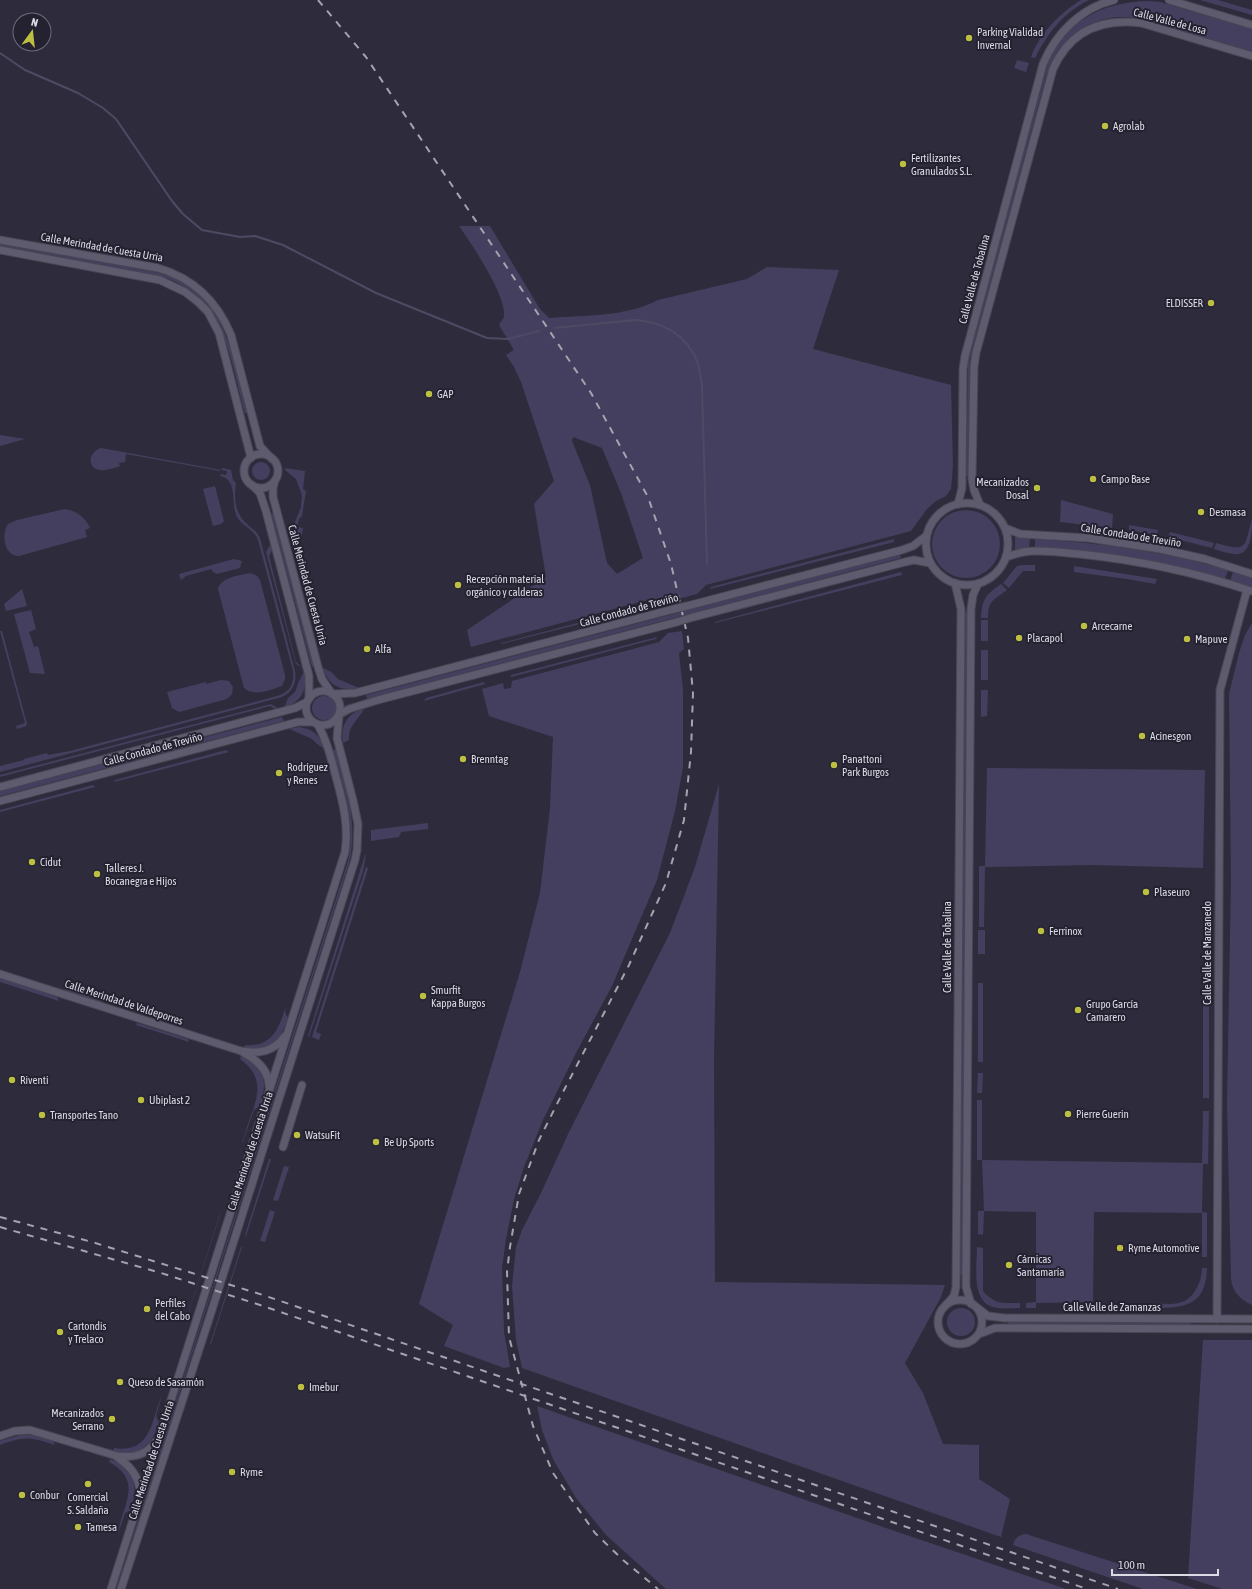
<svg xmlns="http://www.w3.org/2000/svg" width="1252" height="1589" font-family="'Asap Condensed',sans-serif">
  <rect width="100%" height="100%" fill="#2e2c3c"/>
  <g fill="#443f5e" fill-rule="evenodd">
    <path d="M1081,0h8c-25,12 -42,34 -54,58l-4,-1c9,-24 29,-44 50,-57z"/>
    <path d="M1200,0h18l34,10v5z"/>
    <path d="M1147,1l13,1 92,27v23c-24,-7 -49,-15 -73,-22 -19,-5 -37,-13 -57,-13 -40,0 -68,31 -78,67l-74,275 -2,117h-2l2,-118 80,-295c20,-43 52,-60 99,-62z"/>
    <path d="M1017,60l12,3 -3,9 -12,-4z"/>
    <path d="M459,226h31l50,83 9,9c36,-3 77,-1 109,-18l89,-21 20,-12 72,3 -26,79 138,36 2,80 -2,24 -5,7 -10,5 -9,8 -16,22 -205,54 -9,9 -34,9 -12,-4 -180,48 -4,-17 79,-53 -12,-73 20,-23 -33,-99 -7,-15 -8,-12 8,-5 -15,-25c1,-3 4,-5 5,-8 3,-21 -33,-74 -45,-91zM573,437l29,11 19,45 22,65 -26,16 -10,-11 -17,-78 -18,-44z"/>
    <path d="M0,243l155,29c72,17 76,81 92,141h-2c-16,-57 -19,-115 -84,-137l-161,-30z"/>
    <path d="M0,435l25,4 -25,7z"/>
    <path d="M101,448l120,22 -1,1 -94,-17 -1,8 -6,1 1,3c-6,2 -14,5 -20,4 -14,-2 -11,-19 1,-22z"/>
    <circle cx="261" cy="471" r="9"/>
    <path d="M222,468l9,2 2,10 3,3c-2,13 -2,30 11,41 5,5 10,7 13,14l35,133c2,11 -2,21 -13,26l-282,75v-6l24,-6v-1l23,-6 1,2 22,-4 196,-52c17,-4 29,-7 27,-28l-35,-131c-4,-11 -15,-13 -21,-23 -7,-14 2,-37 -17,-41l1,-2 5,1 1,-4 -5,-1z"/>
    <path d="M285,468l20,3 -2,18 3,2 -4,25 -3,3 -2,8 6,1 -2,11 -3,1 -3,-18 6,-15 1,-12 -6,-16 -11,-9z"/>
    <path d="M215,486l9,35 -3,3 -8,2 -10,-37z"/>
    <path d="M1061,500l52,14 -1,14 -52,-6z"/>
    <path d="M65,509c12,2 20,8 25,19l-5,2 2,7 -68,19c-15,0 -18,-22 -11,-32l9,-4z"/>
    <circle cx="966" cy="544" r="34"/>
    <path d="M271,513h2l41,153 -2,1z"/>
    <path d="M1252,519c0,12 0,38 -19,35 -6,-1 -13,-3 -19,-5l2,-6c32,9 28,5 36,-24z"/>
    <path d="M1129,525l29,5 -1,5 -28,-5z"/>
    <path d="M1170,532l44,11 -2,5 -44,-11z"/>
    <path d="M1015,537l15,1 -1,10 -14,2z"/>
    <path d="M894,539v3l-184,47 1,-2z"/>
    <path d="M1035,539c67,4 128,12 193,31l-3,9c-62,-19 -126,-28 -190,-31z"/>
    <path d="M270,545l2,5 -3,6 27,106 7,6 -7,-4 -30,-112z"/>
    <path d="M900,554l1,4 -534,141 -1,-4z"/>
    <path d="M234,559l8,2 -2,7 -23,6 -4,-2 -2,-3 -25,7 -5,4 -2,-6z"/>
    <path d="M1022,565h13v6h-12l-14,17 -6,-5 14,-17z"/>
    <path d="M1074,566l83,13 -2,5 -28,-5 -53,-7z"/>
    <path d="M901,572l1,3 -187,48v-1z"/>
    <path d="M1233,572l19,6v10l-22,-7z"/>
    <path d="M251,573l6,3 3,4 25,95v4l-3,7c-12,4 -28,11 -38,2l-26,-99c3,-12 22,-14 33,-16z"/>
    <path d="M1001,584l6,6c-13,10 -19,10 -19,28h-7c1,-20 5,-23 20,-34z"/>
    <path d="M22,589l5,17 -21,5 -2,-7z"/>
    <path d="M650,604l1,2 -150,38v-1z"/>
    <path d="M31,610l5,19 -7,3 5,15 4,-1 7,28 -15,-1 -16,-59z"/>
    <path d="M967,611l-5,664h-2l5,-663z"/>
    <rect x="981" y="620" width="7" height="21"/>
    <path d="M1252,623v682c-12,-6 -20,-13 -21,-27l-4,-174 4,-224 -2,-186 10,-41 6,-18z"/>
    <path d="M0,631h2l25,93 -1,2 -9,3 -1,-3 9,-3z"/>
    <path d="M682,631l2,18 -5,4 4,37v77l-8,44 -18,69 -45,106 -36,67 -33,67 -19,47 -10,32 -8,40 -4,29 2,63 6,36 -6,1 -60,-22 9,-21 -34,-21 101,-332 20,-79 10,-85 3,-71 -64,-21 -7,-27 21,-6 1,6 7,-1 1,-7 147,-39 9,-9z"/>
    <path d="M657,637l-1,2 -145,38v-2z"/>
    <rect x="981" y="650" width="7" height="30"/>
    <path d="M323,668l8,4 7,7 21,9c-17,4 -31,-2 -36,-20z"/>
    <path d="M304,672c4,18 -3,30 -20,36l4,-10 7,-6 4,-11z"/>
    <path d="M221,680l8,1 4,6 -1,7 -5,5 -48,13 -7,-4 -5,-16 39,-10v2z"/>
    <path d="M484,682l1,2 -61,17 2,-3z"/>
    <path d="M981,690h7l-1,26 -6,1z"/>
    <circle cx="324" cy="708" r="12"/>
    <path d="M271,704l8,5 -2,1 -7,-4 -270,71v-2z"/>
    <path d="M364,709c-6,11 -16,17 -15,31l-6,3c-3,-17 4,-30 21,-34z"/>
    <path d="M282,717l2,4 -284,75v-5z"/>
    <path d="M299,727c13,1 21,8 25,21 -8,-3 -9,-8 -16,-11 -7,-3 -12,-5 -19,-8z"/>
    <path d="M336,749c9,39 23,73 13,114l-232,726h-1l232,-728c9,-38 -5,-74 -15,-111z"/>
    <path d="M226,750l3,2 -115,30 1,-2z"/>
    <path d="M987,768l218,2 -2,98 -109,-3 -109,2 -1,60h-5v-61h6z"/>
    <path d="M719,784l-5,277 1,221 230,3 -4,12 -36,66 18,30 20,51 36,1v34l31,20 -9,38 -479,-169 -6,-28 -4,-54 4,-39 6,-17 19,-37 28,-61 101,-199 25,-66z"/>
    <path d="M93,785l2,2 -95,25v-2z"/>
    <path d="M428,823v6l-27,3 -2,5 -28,4v-11z"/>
    <path d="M365,855h1l-3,16 -54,166 -1,-1z"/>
    <path d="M366,867l2,1 -1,4 -51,160 5,2 -2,6 -7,-3z"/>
    <rect x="978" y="930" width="7" height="24"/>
    <path d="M0,978l57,19 2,4 -59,-19z"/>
    <rect x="978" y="983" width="5" height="79"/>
    <rect x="1203" y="984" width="6" height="114"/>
    <path d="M64,987l40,13v1l-2,1 -37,-11z"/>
    <path d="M286,1006l-1,6 3,6c-8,24 -18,34 -44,30l1,-3c28,2 34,-17 41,-39z"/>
    <path d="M137,1023l51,16 1,3 -53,-17z"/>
    <path d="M241,1056c26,7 26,29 19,50l-6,4 -12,34c0,-3 3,-9 4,-14 9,-28 23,-50 -6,-71z"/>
    <path d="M978,1073h5l-1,20h-5z"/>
    <path d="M977,1100h5v60l220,3 1,-52h6l-1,53h-5l-1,48 5,1v44h-5v-44l-108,-1 -1,90 -57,1v5h-10v-5l10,-1v-90l-52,-1 -1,24 -5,-1v-23h6l-2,-51h-5z"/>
    <path d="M269,1159h2l-25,77 -1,-1z"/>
    <path d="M284,1166l5,1 -11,34 -5,-1z"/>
    <path d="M221,1210l-2,8 -33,103v-1z"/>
    <path d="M270,1210l5,2 -10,30 -5,-1z"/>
    <path d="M241,1247h1l-31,97h-1z"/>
    <path d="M977,1247l6,1v43c12,14 21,12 37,12v5c-7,0 -15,1 -22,0 -28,-3 -21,-40 -21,-61z"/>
    <path d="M1202,1268h5c-1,40 -25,40 -57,40v-5c9,0 20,2 29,0 15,-3 23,-22 23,-35z"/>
    <circle cx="961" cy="1322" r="14"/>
    <path d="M1008,1322l183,1v3l-183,-2z"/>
    <path d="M1203,1340h49v249h-30l-34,-11z"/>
    <path d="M162,1395l-6,21 3,7c-8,23 -20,35 -46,28l1,-3c38,6 37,-28 48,-53z"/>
    <path d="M537,1406l346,121 183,62h-400l-60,-54 -30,-37 -23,-39 -11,-29z"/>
    <path d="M20,1435h14l19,6 2,4c-25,-8 -30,-9 -55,0v-4z"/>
    <path d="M110,1459c26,10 28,27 21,51l-6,3 -7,21c3,-27 27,-53 -9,-72z"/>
    <path d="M1026,1534l171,55h-54l-130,-44c2,-8 6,-10 13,-11z"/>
  </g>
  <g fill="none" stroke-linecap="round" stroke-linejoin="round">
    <g stroke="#4f4964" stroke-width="2">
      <path d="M0,53l25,17 53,23 25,15 13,11 56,82 11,13 19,16 38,7 15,-1 28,9 93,48 111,45 21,1 31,-8"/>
      <path d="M555,328l80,-8c28,2 53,15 63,44 2,7 3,15 4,22l5,178"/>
    </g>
    <defs>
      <g id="minor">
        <path d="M1169,0l83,25"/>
        <path d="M0,240l158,28c35,10 59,33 73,67l29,111 12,13"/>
        <path d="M0,250l160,30 25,12 13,10 10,10 11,21 32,125"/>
        <circle cx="261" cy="471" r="17"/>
        <path d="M275,480l-2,8v9l45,170 4,12 10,15"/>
        <path d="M252,485l8,8 6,18 43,165v23"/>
        <circle cx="967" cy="544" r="41"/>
        <path d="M958,504l4,-16 1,-119 2,-13 78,-292c13,-31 38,-56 71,-64"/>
        <path d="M980,505l-6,-15 -2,-11 2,-112 2,-14 77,-284c17,-38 48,-51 88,-46l111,33"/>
        <path d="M1005,528l15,6 68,4 72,11 45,10 47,15"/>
        <path d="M1006,557c6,-2 12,-4 18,-5 17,-3 37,1 55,2 58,6 116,18 172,37"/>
        <path d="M687,606l215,-56 11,-4 13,-10"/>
        <path d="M690,618l215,-56 9,-2 16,3"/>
        <circle cx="323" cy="708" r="17"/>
        <path d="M333,694l22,-1 319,-84"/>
        <path d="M340,714l9,-5 29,-9 299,-78"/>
        <path d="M0,787l295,-79 12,-6"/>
        <path d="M0,801l298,-79h15"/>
        <path d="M0,974l241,77c18,3 33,1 44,-15"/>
        <path d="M244,1053c13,7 25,17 25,33"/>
        <path d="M283,1147l19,-62"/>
        <circle cx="960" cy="1322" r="22"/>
        <path d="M971,1304l-5,-17v-9l5,-669 2,-14 5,-11"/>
        <path d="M975,1306l13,10 17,2 247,1"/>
        <path d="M944,1307l10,-11 2,-9 5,-678 -6,-26"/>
        <path d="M1217,1319l3,-629 27,-100"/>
        <path d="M979,1334l16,-6 257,1"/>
        <path d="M0,1436l15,-5 15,-1 87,26c15,2 30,-1 38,-14"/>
        <path d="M117,1457c13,9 21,18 23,34"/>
        <path d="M111,1589l234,-737c4,-26 -2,-50 -9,-75 -5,-19 -9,-36 -18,-52"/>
        <path d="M121,1589l89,-273 145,-456 2,-10 1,-26 -5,-24 -16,-62 2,-22"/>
      </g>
    </defs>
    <use href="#minor" stroke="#494755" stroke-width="9"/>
    <use href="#minor" stroke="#5d5b6d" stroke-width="7"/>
    <g stroke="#a5a3b0" stroke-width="2" stroke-dasharray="7 7" stroke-linecap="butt">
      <path d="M318,0l48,57 225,336 57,104 23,67 17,74 5,55 -2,59 -7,68 -18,63 -37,82 -67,129 -23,46 -20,54 -9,53 -3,25 2,65 24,89 20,47 42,60 28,27 35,29"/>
      <path d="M0,1217l92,25 171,53 855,294"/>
      <path d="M0,1227l161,46 99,32 827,284"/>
    </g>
    <defs>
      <g id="minor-bridge">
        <path d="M674,609l13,-3"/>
        <path d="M677,622l13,-4"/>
      </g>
    </defs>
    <use href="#minor-bridge" stroke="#494755" stroke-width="9" stroke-linecap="butt"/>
    <use href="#minor-bridge" stroke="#5d5b6d" stroke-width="7"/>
  </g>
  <g fill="#bdbf43" stroke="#242231" stroke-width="1.5">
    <circle cx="969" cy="38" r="4"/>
    <circle cx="1105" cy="126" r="4"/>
    <circle cx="903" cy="164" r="4"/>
    <circle cx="1211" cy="303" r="4"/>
    <circle cx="429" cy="394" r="4"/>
    <circle cx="1093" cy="479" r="4"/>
    <circle cx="1037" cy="488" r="4"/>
    <circle cx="1201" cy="512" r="4"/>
    <circle cx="458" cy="585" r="4"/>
    <circle cx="1084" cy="626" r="4"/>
    <circle cx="1019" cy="638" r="4"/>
    <circle cx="1187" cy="639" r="4"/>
    <circle cx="367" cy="649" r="4"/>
    <circle cx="1142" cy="736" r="4"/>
    <circle cx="463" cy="759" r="4"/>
    <circle cx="834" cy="765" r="4"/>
    <circle cx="279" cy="773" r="4"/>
    <circle cx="32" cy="862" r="4"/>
    <circle cx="97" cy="874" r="4"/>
    <circle cx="1146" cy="892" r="4"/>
    <circle cx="1041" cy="931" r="4"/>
    <circle cx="423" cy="996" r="4"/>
    <circle cx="1078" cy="1010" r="4"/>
    <circle cx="12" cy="1080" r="4"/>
    <circle cx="141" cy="1100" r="4"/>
    <circle cx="1068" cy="1114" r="4"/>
    <circle cx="42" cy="1115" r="4"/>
    <circle cx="297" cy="1135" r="4"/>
    <circle cx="376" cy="1142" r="4"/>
    <circle cx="1120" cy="1248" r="4"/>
    <circle cx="1009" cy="1265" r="4"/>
    <circle cx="147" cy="1309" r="4"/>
    <circle cx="60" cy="1332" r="4"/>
    <circle cx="120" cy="1382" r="4"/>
    <circle cx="301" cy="1387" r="4"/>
    <circle cx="112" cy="1419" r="4"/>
    <circle cx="232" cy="1472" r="4"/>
    <circle cx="88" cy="1484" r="4"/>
    <circle cx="22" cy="1495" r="4"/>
    <circle cx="78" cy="1527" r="4"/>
  </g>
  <g text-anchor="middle" stroke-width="4" stroke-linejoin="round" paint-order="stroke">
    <g font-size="11" fill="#dbdae5" stroke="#242231">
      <text transform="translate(1170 21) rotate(15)" y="4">Calle Valle de Losa</text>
      <text transform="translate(102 247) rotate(10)" y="4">Calle Merindad de Cuesta Urria</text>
      <text transform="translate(974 279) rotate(-75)" y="4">Calle Valle de Tobalina</text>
      <text transform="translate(1131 535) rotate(9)" y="4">Calle Condado de Treviño</text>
      <text transform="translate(308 585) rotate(75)" y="4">Calle Merindad de Cuesta Urria</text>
      <text transform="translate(629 610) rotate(-15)" y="4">Calle Condado de Treviño</text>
      <text transform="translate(153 749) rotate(-15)" y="4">Calle Condado de Treviño</text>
      <text transform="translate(947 947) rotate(-90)" y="4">Calle Valle de Tobalina</text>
      <text transform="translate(1207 953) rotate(-90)" y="4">Calle Valle de Manzanedo</text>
      <text transform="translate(124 1002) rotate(18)" y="4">Calle Merindad de Valdeporres</text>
      <text transform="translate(250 1151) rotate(-72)" y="4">Calle Merindad de Cuesta Urria</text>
      <text x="1112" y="1311">Calle Valle de Zamanzas</text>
      <text transform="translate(151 1460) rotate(-72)" y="4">Calle Merindad de Cuesta Urria</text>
    </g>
    <g font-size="11" fill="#dbdae5" stroke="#242231" text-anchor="start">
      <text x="977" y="36">Parking Vialidad<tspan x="977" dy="13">Invernal</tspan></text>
      <text x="1113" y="130">Agrolab</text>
      <text x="911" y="162">Fertilizantes<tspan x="911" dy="13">Granulados S.L.</tspan></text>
      <text x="1203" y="307" text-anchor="end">ELDISSER</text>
      <text x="437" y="398">GAP</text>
      <text x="1101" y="483">Campo Base</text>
      <text x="1029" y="486" text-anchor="end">Mecanizados<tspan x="1029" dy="13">Dosal</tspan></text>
      <text x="1209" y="516">Desmasa</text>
      <text x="466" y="583">Recepción material<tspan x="466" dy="13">orgánico y calderas</tspan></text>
      <text x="1092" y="630">Arcecarne</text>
      <text x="1027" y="642">Placapol</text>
      <text x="1195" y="643">Mapuve</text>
      <text x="375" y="653">Alfa</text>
      <text x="1150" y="740">Acinesgon</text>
      <text x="471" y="763">Brenntag</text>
      <text x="842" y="763">Panattoni<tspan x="842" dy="13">Park Burgos</tspan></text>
      <text x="287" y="771">Rodríguez<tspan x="287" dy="13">y Renes</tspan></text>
      <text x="40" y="866">Cidut</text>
      <text x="105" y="872">Talleres J.<tspan x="105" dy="13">Bocanegra e Hijos</tspan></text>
      <text x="1154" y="896">Plaseuro</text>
      <text x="1049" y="935">Ferrinox</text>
      <text x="431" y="994">Smurfit<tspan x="431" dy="13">Kappa Burgos</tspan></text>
      <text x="1086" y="1008">Grupo García<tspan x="1086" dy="13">Camarero</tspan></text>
      <text x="20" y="1084">Riventi</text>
      <text x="149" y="1104">Ubiplast 2</text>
      <text x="1076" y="1118">Pierre Guerin</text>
      <text x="50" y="1119">Transportes Tano</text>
      <text x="305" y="1139">WatsuFit</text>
      <text x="384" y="1146">Be Up Sports</text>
      <text x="1128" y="1252">Ryme Automotive</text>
      <text x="1017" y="1263">Cárnicas<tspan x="1017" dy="13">Santamaría</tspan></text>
      <text x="155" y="1307">Perfiles<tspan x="155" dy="13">del Cabo</tspan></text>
      <text x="68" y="1330">Cartondis<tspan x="68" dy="13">y Trelaco</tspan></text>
      <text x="128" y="1386">Queso de Sasamón</text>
      <text x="309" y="1391">Imebur</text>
      <text x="104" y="1417" text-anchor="end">Mecanizados<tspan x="104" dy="13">Serrano</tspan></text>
      <text x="240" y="1476">Ryme</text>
      <text x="30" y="1499">Conbur</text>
      <text x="88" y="1501" text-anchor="middle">Comercial<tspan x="88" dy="13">S. Saldaña</tspan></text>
      <text x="86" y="1531">Tamesa</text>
    </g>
  </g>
  <g transform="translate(32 32) rotate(15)"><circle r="19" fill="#242231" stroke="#6d6c79"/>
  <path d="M0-3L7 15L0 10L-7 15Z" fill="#bdbf43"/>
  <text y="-6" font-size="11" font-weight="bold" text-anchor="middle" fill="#dbdae5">N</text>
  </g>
  <path d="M1112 1569v6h106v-6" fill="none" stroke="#dbdae5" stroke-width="2"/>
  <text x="1118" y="1569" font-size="12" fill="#dbdae5" stroke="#242231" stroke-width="3" paint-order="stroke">100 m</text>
</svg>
